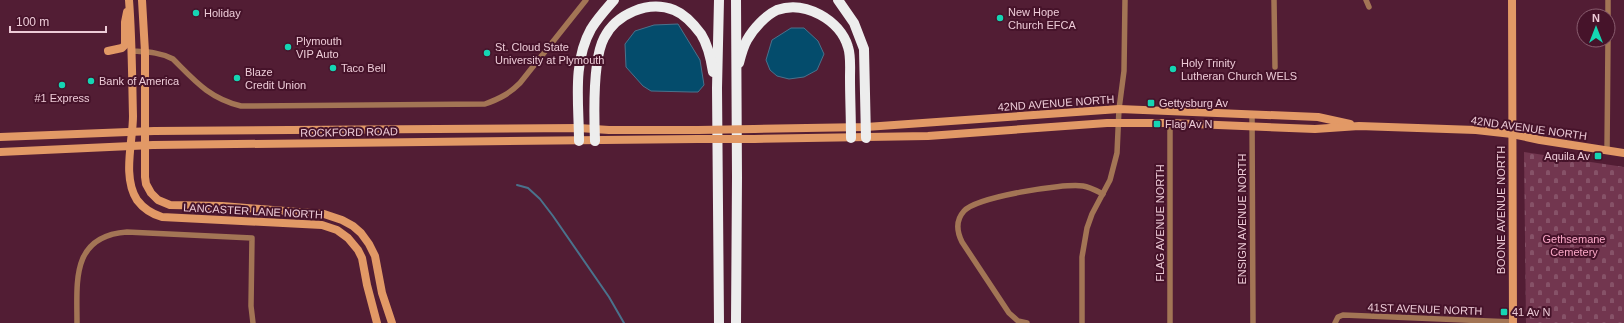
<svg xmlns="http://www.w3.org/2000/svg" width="1624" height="323" font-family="Arial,sans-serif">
  <defs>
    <pattern id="cemetery-stones" width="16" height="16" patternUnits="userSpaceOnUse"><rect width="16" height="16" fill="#72364f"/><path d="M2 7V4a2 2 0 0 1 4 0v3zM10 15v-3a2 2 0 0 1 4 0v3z" fill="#865268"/></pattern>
  </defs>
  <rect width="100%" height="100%" fill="#521d34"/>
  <path fill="url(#cemetery-stones)" d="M1524,152l100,15v156h-98z"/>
  <g fill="#044c6c" stroke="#4a728c">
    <path d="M678,24l22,36 4,25 -6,7h-7l-40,-1 -8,-5 -17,-19 -1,-23 10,-13 19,-6z"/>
    <path d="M791,28h13l14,13 6,13 -7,16 -13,7 -15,2 -12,-3 -7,-6 -4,-10 6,-20z"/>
  </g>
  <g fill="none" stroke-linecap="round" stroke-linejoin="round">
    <path stroke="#4a728c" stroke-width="2" d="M517,185l11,3 12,11 13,17 56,81 15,26"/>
    <g stroke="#a37555" stroke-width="5.5">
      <path d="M1274,0l1,67"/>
      <path d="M1366,0l3,7"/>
      <path d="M1608,16v-16"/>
      <path d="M132,51c14,1 28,1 41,8 22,22 36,39 68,47l244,-2c14,-5 24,-10 35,-21l66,-83"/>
      <path d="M1252,114l1,209"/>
      <path d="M1607,151l1,-111"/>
      <path d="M77,323c0,-42 -6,-87 50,-91l125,6 -1,68 2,17"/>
      <path d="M1027,323l-9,-2 -9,-8 -47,-71c-5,-10 -7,-21 2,-31 13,-14 98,-28 119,-25 7,1 14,5 20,8"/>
      <path d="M1082,323v-66l5,-29 5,-14 18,-34 7,-27 2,-44 5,-38 1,-71"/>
      <path d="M1170,323v-200"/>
      <path d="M1335,323l3,-6 5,-2 170,7"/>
    </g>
    <g stroke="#e29966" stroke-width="8">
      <path d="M129,0c3,38 3,77 4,116 0,25 -11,61 4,84 6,8 15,14 25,17l160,8 15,5 11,8 10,12 4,8 5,27 10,38"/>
      <path d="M142,0l3,52v125l1,7 5,9 7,7 12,5 52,1 102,8 18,6 11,6 8,7 8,11 6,12 7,37 10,30"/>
      <path d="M1512,0l1,323"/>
      <path d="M108,51l14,-3 3,-3v-23l2,-10"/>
      <path d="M754,129l112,-2 253,-18 199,8 32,7"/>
      <path d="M0,137l154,-6 425,-3 30,2h89"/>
      <path d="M754,139l174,-3 179,-13h63l145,6 44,-3 117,4 36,4 28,6 84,13"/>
      <path d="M0,152l153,-7 545,-6"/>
    </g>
    <g stroke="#ededed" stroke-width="10">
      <path d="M719,0l-2,88 2,235"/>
      <path d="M736,0l1,177 -1,146"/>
      <path d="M838,0l16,23 10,26 2,89"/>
      <path d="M739,63c2,-8 4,-16 8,-23 6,-11 19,-25 30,-30 28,-10 63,10 71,37 3,9 2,20 2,30 0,20 1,41 1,61"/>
      <path d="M579,141c0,-37 -7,-78 12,-112 6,-10 15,-20 23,-29"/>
      <path d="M595,141c-1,-26 -2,-82 9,-103 12,-24 44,-38 70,-28 10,4 21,16 27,24 7,11 10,25 12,38"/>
    </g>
    <g stroke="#e29966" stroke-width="8">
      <path d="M698,130l56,-1"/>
      <path d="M698,139h56"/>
    </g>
  </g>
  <g fill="#15d5b3" stroke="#46132a" stroke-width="1.5">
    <circle cx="196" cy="13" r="4"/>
    <circle cx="1000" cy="18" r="4"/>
    <circle cx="288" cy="47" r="4"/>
    <circle cx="487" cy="53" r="4"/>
    <circle cx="333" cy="68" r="4"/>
    <circle cx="1173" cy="69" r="4"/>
    <circle cx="237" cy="78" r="4"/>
    <circle cx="91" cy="81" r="4"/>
    <circle cx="62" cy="85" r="4"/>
    <rect x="1147" y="99" width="8" height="8" rx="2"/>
    <rect x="1153" y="120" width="8" height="8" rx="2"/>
    <rect x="1594" y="152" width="8" height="8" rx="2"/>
    <rect x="1500" y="308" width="8" height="8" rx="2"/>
  </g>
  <g text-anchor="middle" stroke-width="4" stroke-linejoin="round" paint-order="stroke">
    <g font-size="11" fill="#edcbd7" stroke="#46132a" text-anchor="start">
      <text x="1008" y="16">New Hope<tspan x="1008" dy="13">Church EFCA</tspan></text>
      <text x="204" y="17">Holiday</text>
      <text x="296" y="45">Plymouth<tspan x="296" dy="13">VIP Auto</tspan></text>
      <text x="495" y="51">St. Cloud State<tspan x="495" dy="13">University at Plymouth</tspan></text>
      <text x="1181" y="67">Holy Trinity<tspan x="1181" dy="13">Lutheran Church WELS</tspan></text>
      <text x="341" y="72">Taco Bell</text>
      <text x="245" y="76">Blaze<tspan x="245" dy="13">Credit Union</tspan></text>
      <text x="99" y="85">Bank of America</text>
      <text x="62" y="102" text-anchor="middle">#1 Express</text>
      <text x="1159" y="107">Gettysburg Av</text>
      <text x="1165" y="128">Flag Av N</text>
      <text x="1590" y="160" text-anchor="end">Aquila Av</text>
      <text x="1512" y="316">41 Av N</text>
    </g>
    <g font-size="11" fill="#edcbd7" stroke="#46132a">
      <text transform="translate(1056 103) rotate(-4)" y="4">42ND AVENUE NORTH</text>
      <text transform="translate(1529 128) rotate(8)" y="4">42ND AVENUE NORTH</text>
      <text transform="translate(349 132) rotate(-1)" y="4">ROCKFORD ROAD</text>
      <text transform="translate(1501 210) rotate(-90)" y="4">BOONE AVENUE NORTH</text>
      <text transform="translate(253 211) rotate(3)" y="4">LANCASTER LANE NORTH</text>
      <text transform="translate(1242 219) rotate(-90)" y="4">ENSIGN AVENUE NORTH</text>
      <text transform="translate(1160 223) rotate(-90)" y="4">FLAG AVENUE NORTH</text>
      <text transform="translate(1425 309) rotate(2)" y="4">41ST AVENUE NORTH</text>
    </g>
    <g font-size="11" fill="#fca8c8" stroke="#46132a">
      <text x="1574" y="243">Gethsemane<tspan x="1574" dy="13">Cemetery</tspan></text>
    </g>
  </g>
  <g transform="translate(1596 28)"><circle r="19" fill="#46132a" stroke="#895d6f"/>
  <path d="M0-3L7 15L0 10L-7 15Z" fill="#15d5b3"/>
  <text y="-6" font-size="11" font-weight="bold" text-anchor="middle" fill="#edcbd7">N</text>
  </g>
  <path d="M10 26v6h96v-6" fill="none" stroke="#edcbd7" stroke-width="2"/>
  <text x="16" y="26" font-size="12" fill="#edcbd7" stroke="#46132a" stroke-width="3" paint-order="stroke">100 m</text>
</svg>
